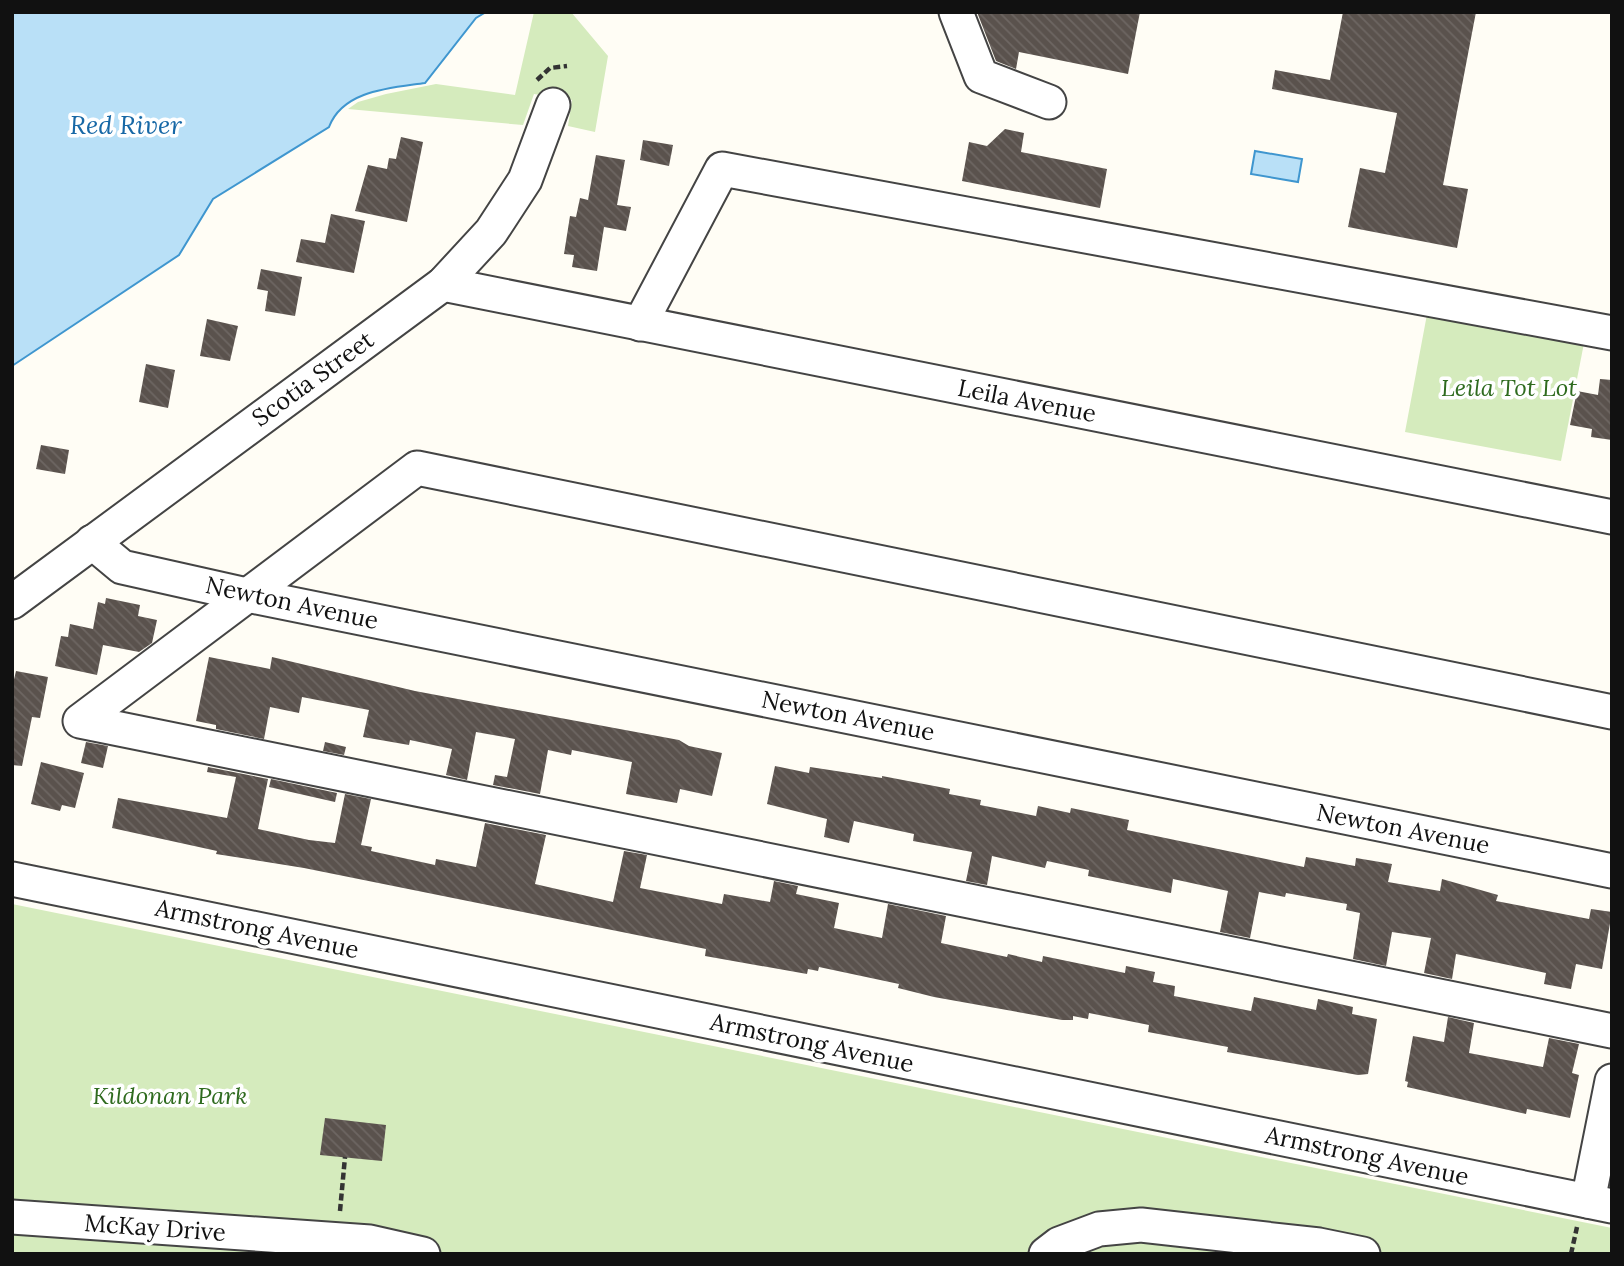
<svg xmlns="http://www.w3.org/2000/svg" width="1624" height="1266" font-family="Lora,serif">
  <defs>
    <pattern id="building-back-hatch" width="6" height="6" patternUnits="userSpaceOnUse" patternTransform="scale(1.75)"><rect width="6" height="6" fill="#5a524d"/><path d="M-1 5l2 2M0 0l6 6M5-1l2 2" fill="none" stroke="#6d6662"/></pattern>
  </defs>
  <rect width="100%" height="100%" fill="#fffdf5"/>
  <g fill="#d5ebbd">
    <path d="M534,12h37l37,44 -13,76 -27,-6 4,-26 -38,-6 -11,31 -175,-16 10,-7 28,-8 50,-10 79,11z"/>
    <path d="M1428,309l157,29 -24,123 -156,-29z"/>
    <path d="M12,904l1600,324v26h-1600z"/>
  </g>
  <g fill="#b9e0f7" stroke="#3f96cf" stroke-width="2">
    <path d="M12,12h474l-10,6 -51,65c-34,5 -82,7 -96,44l-116,72 -34,56 -167,111z"/>
    <path d="M1255,151l47,8 -4,23 -47,-8z"/>
  </g>
  <g fill="url(#building-back-hatch)">
    <path d="M977,12h163l-12,62 -109,-22 -3,17 -20,-8z"/>
    <path d="M1343,12h133l-33,173 25,4 -11,59 -109,-21 12,-59 25,5 12,-60 -125,-24 3,-19 55,10z"/>
    <path d="M1005,129l19,4 -3,19 86,17 -7,39 -138,-27 7,-39 18,4z"/>
    <path d="M401,137l22,5 -16,80 -52,-11 13,-46 19,4 2,-11 7,1z"/>
    <path d="M643,140l30,5 -4,21 -29,-6z"/>
    <path d="M596,155l29,5 -8,45 14,2 -5,24 -22,-4 -7,44 -25,-4 2,-12 -10,-1 6,-38 6,1 4,-19 8,2z"/>
    <path d="M331,214l34,7 -11,52 -58,-11 5,-23 24,4z"/>
    <path d="M261,269l41,8 -7,39 -30,-5 3,-20 -11,-2z"/>
    <path d="M207,319l31,7 -8,35 -30,-5z"/>
    <path d="M146,364l29,6 -7,38 -29,-6z"/>
    <path d="M1600,379l12,1v60l-21,-3 1,-8 -22,-4 7,-34 21,4z"/>
    <path d="M41,445l28,5 -4,24 -29,-5z"/>
    <path d="M106,598l34,7 -2,11 19,4 -5,23 -13,9 -36,-7 -6,30 -42,-9 6,-30 7,1 2,-13 23,5 5,-27 7,2z"/>
    <path d="M209,657l61,12 2,-12 143,34 264,49 10,6 33,7 -10,43 -32,-7 -3,14 -51,-9 6,-32 -60,-12 -1,5 -23,-5 -8,44 -47,-9 2,-10 12,2 8,-38 -39,-7 -9,48 -21,-5 6,-26 -42,-9 -1,5 -46,-8 6,-27 -67,-13 -3,16 -29,-6 -6,32 -48,-10v-4l-20,-4z"/>
    <path d="M16,671l32,6 -8,41 -8,-1 -10,49 -10,-1v-77z"/>
    <path d="M86,742l22,4 -5,22 -22,-5z"/>
    <path d="M325,742l21,5 -2,8 -21,-4z"/>
    <path d="M41,762l43,11 -9,35 -13,-3 -2,6 -29,-7z"/>
    <path d="M775,766l34,7 1,-6 72,11v-2l68,13 -1,5 32,6 -1,5 56,11 2,-10 32,7 1,-5 58,12 -2,10 177,37 2,-10 49,9 1,-8 36,6 -4,18 52,9 2,-12 56,16 -2,6 93,18 2,-10 21,3 -10,57 -26,-5 -5,25 -27,-5 2,-11 -90,-19 -4,25 -28,-6 7,-35 -39,-6 -6,34 -33,-7 7,-46 -14,-3 1,-6 -61,-11 -1,4 -26,-5 -9,46 -30,-6 8,-41 -55,-12 -2,14 -83,-17 1,-6 -42,-9 -2,7 -53,-12 -5,29 -21,-4 6,-29 -59,-11 1,-7 -60,-13 -5,22 -25,-6 3,-18 -60,-15z"/>
    <path d="M208,767l60,12 -10,50 51,11 26,3 10,-49 26,5 -10,46 11,2 -1,4 64,14 1,-6 40,8 9,-44 61,12 -11,49 78,18 11,-51 23,4 -7,33 82,16 2,-10 46,8 4,-21 24,5 -2,8 43,9 -5,25 48,10 6,-34 58,12 -5,27 66,14 1,-3 34,8 1,-6 82,17 1,-7 29,6 -2,10 22,4 -1,10 77,15 3,-14 62,13 2,-11 35,8 -1,7 25,5 -9,55 -10,1 -131,-23 1,-5 -80,-15 1,-7 -60,-12 -1,6 -15,-3v4h-11l-128,-23 -36,-9 1,-4 -80,-17 -1,4 -10,-2 -1,5 -102,-18 1,-7 -402,-81 -88,-14 1,-3 -105,-23 6,-30 109,20 9,-41 -29,-5z"/>
    <path d="M271,779l66,14 -2,9 -66,-15z"/>
    <path d="M1448,1017l26,6 -5,30 74,14 6,-29 30,6 -7,29 7,2 -9,43 -43,-9 -1,5 -119,-27 1,-5 -3,-1 8,-45 31,6z"/>
    <path d="M325,1118l61,7 -4,36 -62,-6z"/>
  </g>
  <g fill="none" stroke-linecap="round" stroke-linejoin="round">
    <defs>
      <g id="minor">
        <path d="M956,12l25,64 68,26"/>
        <path d="M443,284l1169,233"/>
        <path d="M640,324l82,-155 890,164"/>
        <path d="M92,542l30,25 125,28 1365,276"/>
        <path d="M12,602l431,-318 48,-52 34,-52 28,-75"/>
        <path d="M1612,712l-1195,-244 -337,253 1532,310"/>
        <path d="M12,879l1600,327"/>
        <path d="M1588,1201l24,-120"/>
        <path d="M12,1217l358,25 53,12"/>
        <path d="M1046,1254l13,-10 40,-15 42,-4 178,20 44,9"/>
      </g>
    </defs>
    <use href="#minor" stroke="#444" stroke-width="37"/>
    <g stroke="#333" stroke-width="4.5" stroke-dasharray="7 3.5" stroke-linecap="butt">
      <path d="M537,80l13,-12 17,-2"/>
      <path d="M340,1211l5,-54"/>
      <path d="M1571,1254l6,-27"/>
    </g>
    <use href="#minor" stroke="#fff" stroke-width="33"/>
  </g>
  <g text-anchor="middle" stroke-width="7" stroke-linejoin="round" paint-order="stroke">
    <g font-size="24" fill="#111" stroke="#fff">
      <text transform="translate(313 379) rotate(-36)" y="8">Scotia Street</text>
      <text transform="translate(1027 401) rotate(11)" y="8">Leila Avenue</text>
      <text transform="translate(292 603) rotate(12)" y="8">Newton Avenue</text>
      <text transform="translate(848 716) rotate(11)" y="8">Newton Avenue</text>
      <text transform="translate(1403 829) rotate(11)" y="8">Newton Avenue</text>
      <text transform="translate(257 929) rotate(12)" y="8">Armstrong Avenue</text>
      <text transform="translate(812 1043) rotate(12)" y="8">Armstrong Avenue</text>
      <text transform="translate(1367 1156) rotate(12)" y="8">Armstrong Avenue</text>
      <text transform="translate(155 1228) rotate(4)" y="8">McKay Drive</text>
    </g>
    <g font-size="24" font-style="italic" fill="#2f6b1f" stroke="#fff">
      <text x="1509" y="396">Leila Tot Lot</text>
      <text x="170" y="1104">Kildonan Park</text>
    </g>
    <g font-size="26" font-style="italic" fill="#1768a6" stroke="#fff">
      <text x="126" y="134">Red River</text>
    </g>
  </g>
  <rect width="1624" height="1266" fill="none" stroke="#111111" stroke-width="28"/>
</svg>
